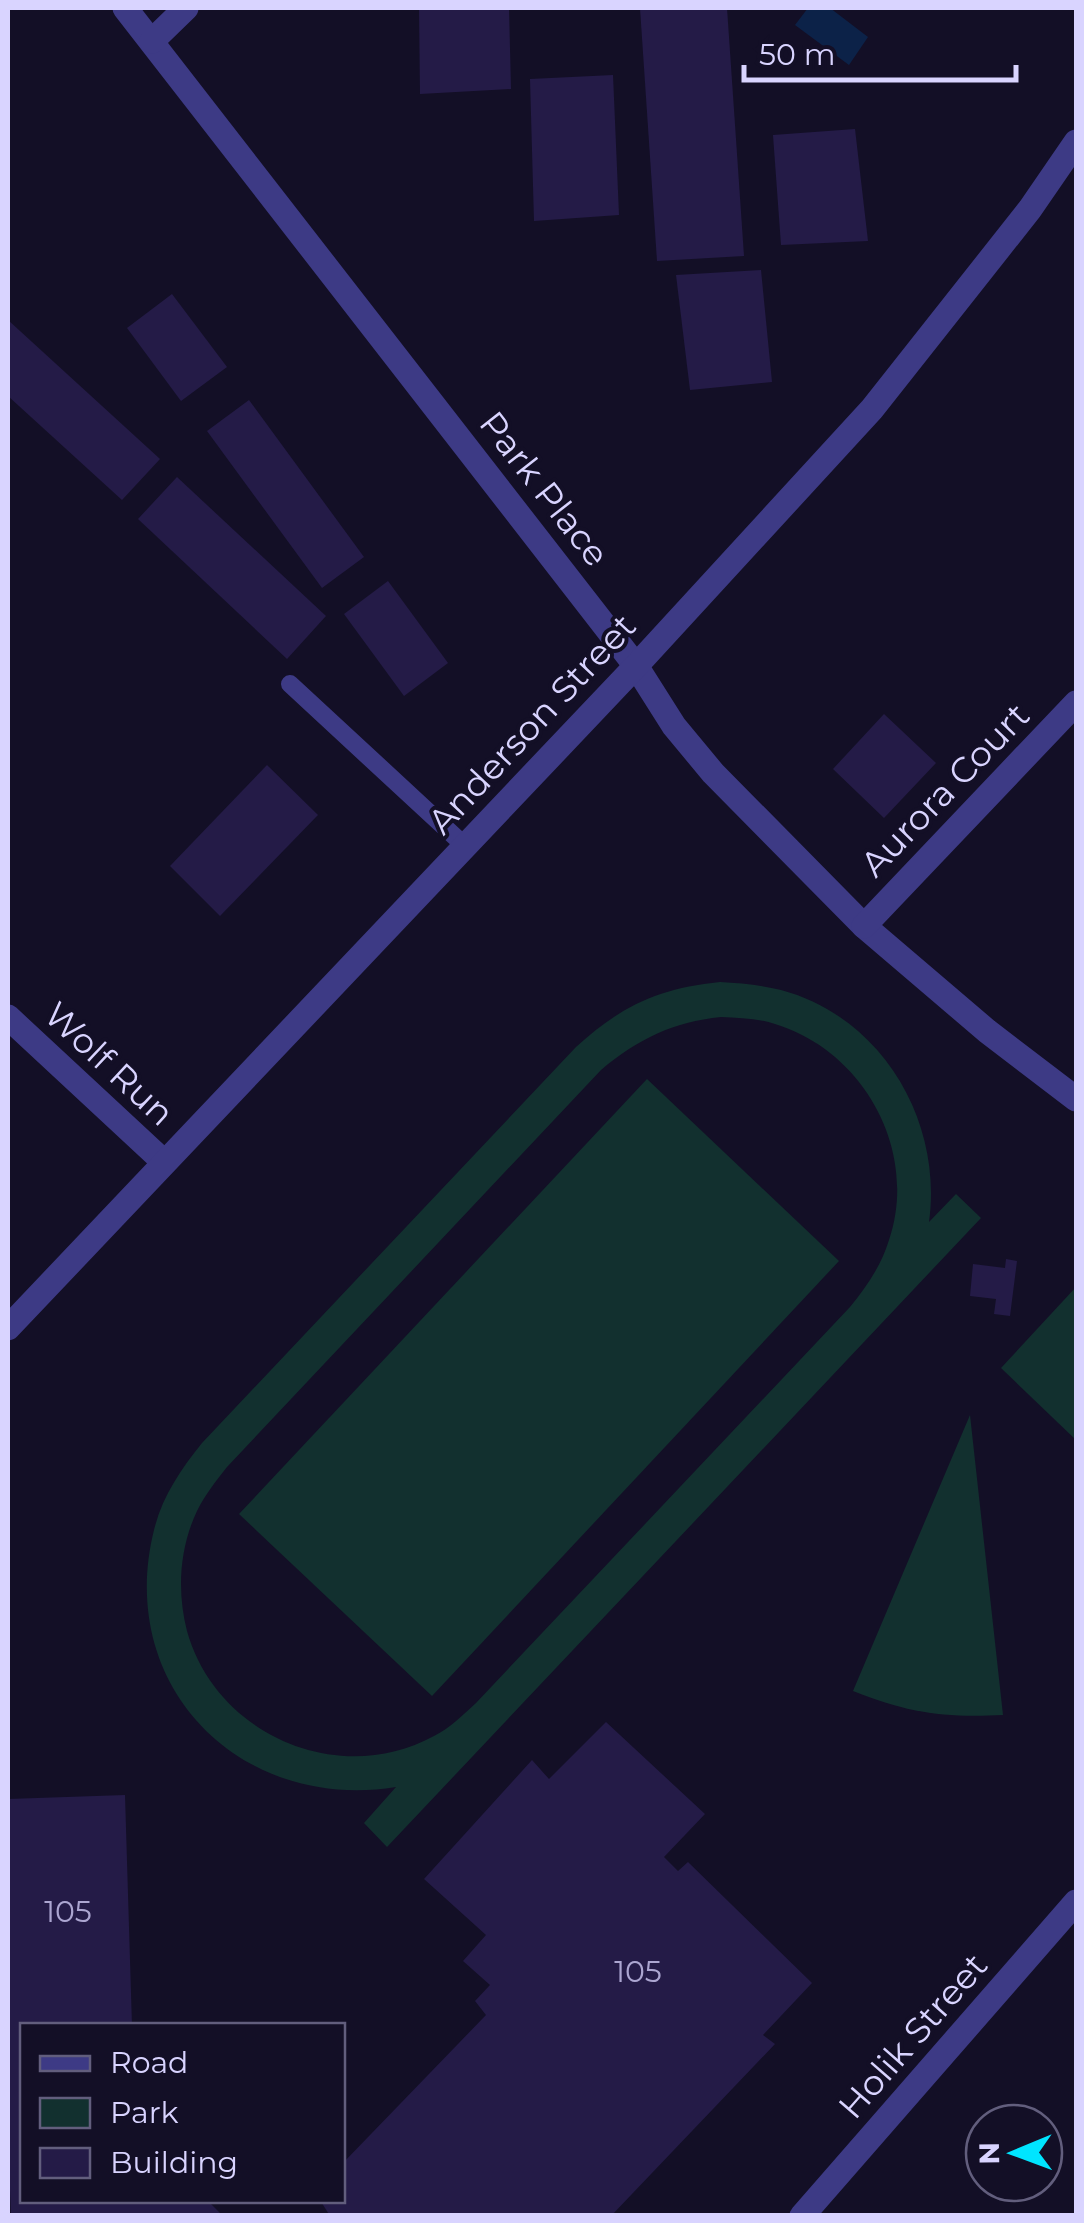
<svg xmlns="http://www.w3.org/2000/svg" width="1084" height="2223" font-family="Montserrat,sans-serif">
  <rect width="100%" height="100%" fill="#130f26"/>
  <g fill="#12302f" fill-rule="evenodd">
    <path d="M720,982c20,1 40,3 61,8 101,27 162,131 148,232l27,-28 25,24 -594,629 -23,-24 32,-36c-156,25 -281,-101 -242,-257 8,-33 27,-61 48,-87l374,-396c45,-41 83,-59 144,-65zM721,1017c18,1 36,1 54,7 89,27 144,127 114,216 -8,26 -22,46 -39,67l-374,396c-13,12 -26,25 -42,33 -95,52 -218,-1 -247,-105 -10,-39 -8,-82 10,-120 8,-16 19,-30 30,-44l374,-397c37,-31 72,-48 120,-53z"/>
    <path d="M647,1079l192,182 -407,435 -193,-182z"/>
    <path d="M1076,1287v153l-75,-72z"/>
    <path d="M970,1415l33,300c-59,3 -95,-2 -150,-24z"/>
  </g>
  <path fill="#0c2248" d="M808,8h22l38,29 -19,28 -54,-40z"/>
  <g fill="#241b47">
    <path d="M419,8h90l2,81 -91,5z"/>
    <path d="M640,8h87l17,248 -87,5z"/>
    <path d="M613,75l6,140 -85,6 -4,-142z"/>
    <path d="M855,129l13,112 -87,4 -8,-110z"/>
    <path d="M761,270l11,112 -82,8 -14,-115z"/>
    <path d="M172,294l55,73 -46,34 -54,-73z"/>
    <path d="M8,320l152,139 -38,41 -114,-104z"/>
    <path d="M249,400l115,157 -42,31 -115,-157z"/>
    <path d="M177,477l149,139 -39,43 -149,-140z"/>
    <path d="M388,581l60,82 -44,33 -60,-82z"/>
    <path d="M884,714l52,49 -52,55 -51,-49z"/>
    <path d="M267,765l51,50 -98,101 -50,-50z"/>
    <path d="M1006,1259l11,2 -7,55 -16,-2 2,-15 -26,-3 3,-32 32,4z"/>
    <path d="M606,1722l99,92 -41,43 14,14 10,-9 124,121 -49,52 12,9 -164,172h-281l-10,-16h22v-36l144,-149 -11,-14 15,-16 -27,-24 23,-26 -62,-56 108,-119 17,19z"/>
    <path d="M125,1795l7,231h-110v174h185l16,16h-212l-1,-25 -2,-2v-390z"/>
  </g>
  <g fill="none" stroke-linecap="round" stroke-linejoin="round">
    <path stroke="#3d3a85" stroke-width="18" d="M290,684l175,162"/>
    <g stroke="#3d3a85" stroke-width="25">
      <path d="M125,8l480,618 31,40 38,60 39,47 151,153 123,105 89,68"/>
      <path d="M152,41l34,-33"/>
      <path d="M864,926l212,-223"/>
      <path d="M8,1017l156,145"/>
      <path d="M802,2216l274,-314"/>
    </g>
    <path stroke="#3d3a85" stroke-width="25" d="M8,1328l628,-662 236,-257 158,-200 46,-67"/>
  </g>
  <g text-anchor="middle" stroke-width="8" stroke-linejoin="round" paint-order="stroke">
    <g font-size="30" fill="#aca6d1">
      <text x="68" y="1922">105</text>
      <text x="638" y="1982">105</text>
    </g>
    <g font-size="35" fill="#d9d4ff" stroke="#130f26">
      <text transform="translate(544 489) rotate(52)" y="12">Park Place</text>
      <text transform="translate(532 724) rotate(-47)" y="12">Anderson Street</text>
      <text transform="translate(945 790) rotate(-46)" y="12">Aurora Court</text>
      <text transform="translate(109 1064) rotate(43)" y="12">Wolf Run</text>
      <text transform="translate(913 2036) rotate(-49)" y="12">Holik Street</text>
    </g>
  </g>
  <rect width="1084" height="2223" fill="none" stroke="#d9d4ff" stroke-width="20"/>
  <rect x="20" y="2023" width="325" height="180" fill="#130f26" stroke="#625e7d" stroke-width="2.5"/>
  <rect x="40" y="2056" width="50" height="15" fill="#3d3a85" stroke="#625e7d" stroke-width="2.5"/>
  <text x="110" y="2073" font-size="30" fill="#d9d4ff">Road</text>
  <rect x="40" y="2098" width="50" height="30" fill="#12302f" stroke="#625e7d" stroke-width="2.5"/>
  <text x="110" y="2123" font-size="30" fill="#d9d4ff">Park</text>
  <rect x="40" y="2148" width="50" height="30" fill="#241b47" stroke="#625e7d" stroke-width="2.5"/>
  <text x="110" y="2173" font-size="30" fill="#d9d4ff">Building</text>
  <g transform="translate(1014 2153) rotate(269)"><circle r="48" fill="#130f26" stroke="#625e7d" stroke-width="2.5"/>
  <path d="M0-8L18 38L0 25L-18 38Z" fill="#00e5ff"/>
  <text y="-15" font-size="28" font-weight="bold" text-anchor="middle" fill="#d9d4ff">N</text>
  </g>
  <path d="M744 65v15h272v-15" fill="none" stroke="#d9d4ff" stroke-width="5"/>
  <text x="759" y="65" font-size="30" fill="#d9d4ff" stroke="#130f26" stroke-width="8" paint-order="stroke">50 m</text>
</svg>
